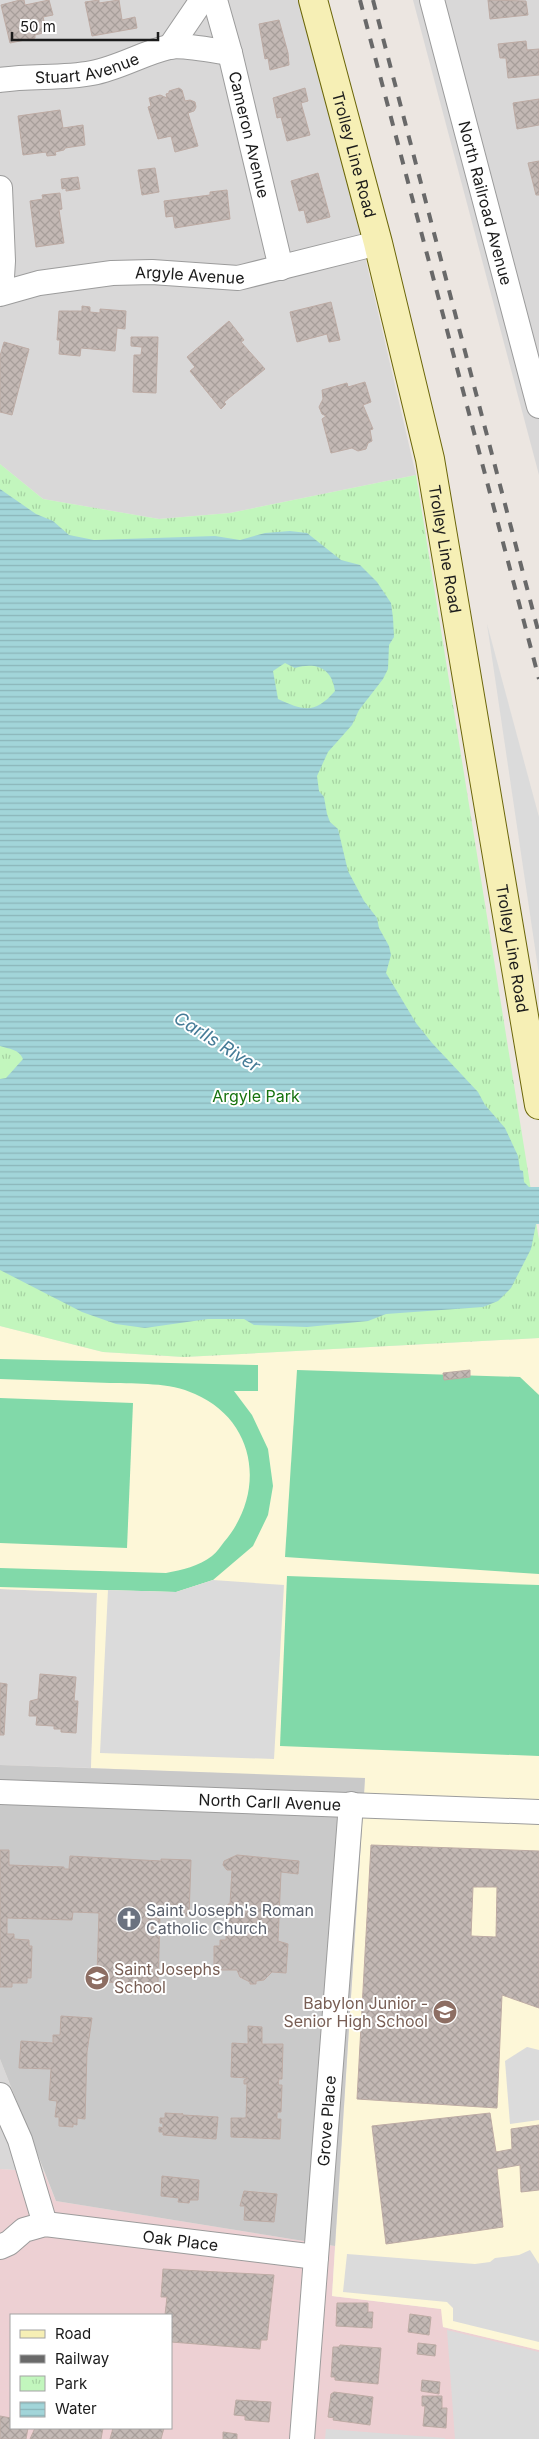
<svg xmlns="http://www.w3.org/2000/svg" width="539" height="2439" font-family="Inter,sans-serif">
  <defs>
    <pattern id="park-tufts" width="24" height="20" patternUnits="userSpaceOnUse" patternTransform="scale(1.25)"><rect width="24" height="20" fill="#c2f6bd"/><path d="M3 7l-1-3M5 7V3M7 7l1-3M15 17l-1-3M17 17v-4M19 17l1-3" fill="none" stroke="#a6d2a2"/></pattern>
    <pattern id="water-rules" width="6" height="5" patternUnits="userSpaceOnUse" patternTransform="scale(1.25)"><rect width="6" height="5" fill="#a2d5d9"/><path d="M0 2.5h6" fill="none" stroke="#8bb6ba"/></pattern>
    <pattern id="building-cross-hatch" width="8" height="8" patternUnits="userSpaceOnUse" patternTransform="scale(1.25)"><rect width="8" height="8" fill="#c3b8b4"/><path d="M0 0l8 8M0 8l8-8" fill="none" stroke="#a79e9a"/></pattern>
  </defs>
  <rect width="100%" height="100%" fill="#ece6e1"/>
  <g fill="#d9d8d8">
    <path d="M0,0h305l111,475 -186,38 -71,6 -116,-20 -43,-35z"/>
    <path d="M413,0h126v475z"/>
    <path d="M0,1589l97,4 -6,175 -91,-3z"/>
    <path d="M0,2059l44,113 -44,-3z"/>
  </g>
  <path fill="#edd0d3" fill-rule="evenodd" d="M0,2169l44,3 12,29 279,45 -3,50 110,13 1,18 96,23v89h-539zM11,2315h160v113h-160z"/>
  <path fill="#fdf7d8" d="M0,1326l103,26 81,5 355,-19v1012l-96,-23 -2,-18 -109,-13 33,-517 -274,-11 6,-175 -97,-4z"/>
  <path fill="#c9c9c9" d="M0,1765l365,13 -30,468 -279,-45 -56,-142z"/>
  <path fill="url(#park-tufts)" d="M0,464l43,35 116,20 71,-6 186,-38 123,765v98l-355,19 -81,-5 -103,-26z"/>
  <g fill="#81d9a9">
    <path d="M0,1359l258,6v26h-24l18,24 16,34 5,37 -5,29 -15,31 -40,34 -37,12 -176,-5v-19l166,5c16,-3 33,-7 46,-17 5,-4 9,-10 12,-14 42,-49 33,-121 -29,-148 -26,-12 -57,-10 -85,-11 -37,-1 -73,-3 -110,-4z"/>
    <path d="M297,1370l223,7 19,18v179l-254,-17z"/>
    <path d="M0,1398l133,5 -6,145 -127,-5z"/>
    <path d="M287,1576l252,9v171l-259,-10z"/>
  </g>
  <g fill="#dbdbdb">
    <path d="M487,624l52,193v158z"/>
    <path d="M213,1580l71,5 -10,174 -174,-6 8,-163 68,2z"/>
    <path d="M527,2047l12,3v70l-29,4 -5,-63z"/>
    <path d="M530,2250l9,14v78l-86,-21v-13l-6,-6 -104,-10 4,-38 128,10 15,-2 5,-4 24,-3z"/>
    <path d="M447,2330l92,22v87h-84z"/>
    <path d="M326,2429l119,9v1h-120z"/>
  </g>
  <path fill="url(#water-rules)" fill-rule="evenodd" d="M0,489l36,25 17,7 16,14 25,5 121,-4 25,4 25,-7 25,-2 17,2 34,27 19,5 17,17 14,21 2,15 1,19 -5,8 -1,24 -5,10 -24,31 -7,15 -24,27 -11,24 2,15 5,6 3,17 3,8 8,7 10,42 16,30 13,17 2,10 10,18 2,9 -5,18 30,50 16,20 46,49 7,13 20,23 13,28 2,14 3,1 1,11 5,5h10v37h-3l-5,25 -20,39 -13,13 -15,6 -97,7 -18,7 -61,6 -53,-2 -10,-6h-36l-63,9 -29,-4 -34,-12 -82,-42v-191l6,-1 17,-19c-4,-10 -14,-10 -23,-13zM285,663l10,5c21,-6 37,0 40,23 -20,23 -31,20 -57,8l-5,-28z"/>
  <g fill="url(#building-cross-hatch)" stroke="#bdaba4" fill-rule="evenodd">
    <path d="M20,0h4l1,5 24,-5 4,15 -10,2 3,12 -3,1v3l-8,2v3l-25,5 -9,-38z"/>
    <path d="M99,0v3l20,-3 3,20 13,-3 2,11 -45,8 -7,-34z"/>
    <path d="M488,0l38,1 2,14 -38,4z"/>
    <path d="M279,20l9,33 1,12 -19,5 -2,-12 -3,1 -6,-35z"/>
    <path d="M526,41l1,9 12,-1v26l-31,3 -2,-20h-6l-2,-14z"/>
    <path d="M179,88l3,2 3,11 5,-1 5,2 1,5 -2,4 -6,2 10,33 -23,6 -4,-16 -13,3 -10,-32 3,-1 -2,-8 11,-3 7,3 -1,-4 3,-1v-2z"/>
    <path d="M305,88l3,13 -7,2 9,32 -23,6 -6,-24 -4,1 -4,-20z"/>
    <path d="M539,99v26l-22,4 -4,-26z"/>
    <path d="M60,110l3,18 20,-3 2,20 -20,3 -1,2 -9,2 1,3 -9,1 -1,-4 -23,3 -5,-39z"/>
    <path d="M539,161v34h-3l-8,-32z"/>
    <path d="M155,168l4,24 -17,3 -4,-25z"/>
    <path d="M318,173l12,44 -23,6 -3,-13 -5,1 -8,-30z"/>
    <path d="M78,177l2,12 -14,2v-3l-4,1 -1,-10z"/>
    <path d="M227,190l3,29 -55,9 -2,-12 -7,1 -2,-16 46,-6v-3z"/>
    <path d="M60,193l2,16 -3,1 5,33 -28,4 -6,-46 13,-2 -1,-4z"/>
    <path d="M331,302l9,38 -11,2 -2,-8 -30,8 -7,-30z"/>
    <path d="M82,306l8,1v5l10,1v-4l26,2 -1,18 -8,-1 -2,23 -34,-3 -1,8 -21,-2 1,-14h-3l2,-29h23z"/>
    <path d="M229,321l15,19 -3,2 24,27 -41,33 2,2 -5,5 -31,-38 5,-4 -8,-10z"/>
    <path d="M131,337h27l-2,56 -23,-1 1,-37h7l1,-8 -11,-1z"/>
    <path d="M4,342l25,7 -17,66 -12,-3v-56z"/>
    <path d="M365,382l6,20 -8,3 10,24 -3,1 2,11 -4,2 -2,6 -8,2 -6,-3 -21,5 -9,-34 4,-3 -4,-2 -3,-7 4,-8 -1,-9 25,-7 1,4z"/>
    <path d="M470,1370v7l-26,3 -1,-7z"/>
    <path d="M40,1674l36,3 -2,24h4l-2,32 -15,-1v-3h-7v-3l-18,-1 1,-9h-8l1,-15 8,-2z"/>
    <path d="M0,1683l7,1 -3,51h-4z"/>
    <path d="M371,1845l168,6v157l-37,-13 -5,113 -140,-9zM473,1887h24l-1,50 -25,-1z"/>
    <path d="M0,1850h9v15l55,2v2h5l1,-13 91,5v-2l30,1 -2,56 -29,-1 -2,69 -57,-2v-8h-4l2,-61 -26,-1 -1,8 -65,-2v16h7v5l15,1v6h3l-1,32h-4v5h-15v4h-12z"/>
    <path d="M237,1855l62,6 -1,13 -17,-2 -3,69 10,3 -2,29 -14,-1 -8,8 -8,1v3h-6v-2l-10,-5 -3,-7h-23v-24h6v-6h6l2,-36h2l2,-34h-5l-4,-5 1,-4z"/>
    <path d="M61,2016l31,2 -5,34 -2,67 -8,-1v7l-4,-1v3l-14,-1v-9h-4l2,-16 -8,-1 2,-31 -32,-1 2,-27 32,2v-8h7z"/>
    <path d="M248,2026l14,1v17h21l-1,35h-3l-1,6h4l-1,27h-4v7h4l-1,20 -49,-2v-19h15l1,-34h-3v-4l4,-2 -17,-1 1,-34 16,1z"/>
    <path d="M165,2113l17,1v-1l1,2 35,2 -2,22 -53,-4v-3h-4v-5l4,1v-5h-3v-5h5z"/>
    <path d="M490,2113l6,39 16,-3 -1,-20 28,-4v65l-18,2 -1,-27 -23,4 6,58 -117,17 -14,-118z"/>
    <path d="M162,2176l37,4 -1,20h-8l-1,3 -11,-1 1,-4 -18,-2z"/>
    <path d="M244,2191l33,3 -3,28 -30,-2 1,-14h-5z"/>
    <path d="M163,2269l111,6 -7,65h-6l-1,9 -89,-7v-27h-6l2,-18h-6z"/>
    <path d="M337,2303h31v9h5l-1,16 -36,-2z"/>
    <path d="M410,2314l21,3 -2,18 -21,-3z"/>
    <path d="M418,2343l18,2 -1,11 -18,-2z"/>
    <path d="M340,2345l41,3 -3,36 -43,-4v-3h-4l2,-30h6z"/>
    <path d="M422,2380l18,2 -1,12 -18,-3z"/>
    <path d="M334,2392l39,5 -3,28 -37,-5 1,-2 -6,-1 3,-23z"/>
    <path d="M422,2396h20v12h5l-1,20 -23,-2 2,-20h-3z"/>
    <path d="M236,2400l35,2 -2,20 -24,-2v-4l-11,-1z"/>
    <path d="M0,2416l11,2v10h17l-2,11h-26z"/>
    <path d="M35,2428h68l-2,11h-71z"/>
    <path d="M113,2428h51l-3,11h-51z"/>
    <path d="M223,2432l14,2v5h-14z"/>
  </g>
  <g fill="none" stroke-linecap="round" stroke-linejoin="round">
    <defs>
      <g id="minor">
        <path id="s1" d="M215,0l15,53 51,215"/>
        <path id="s2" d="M432,0l107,406"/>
        <path d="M170,47l32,-47"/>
        <path id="s3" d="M0,80c31,-5 61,-1 92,-7 27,-5 51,-20 77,-26 12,-3 47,4 61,6"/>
        <path d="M0,188l3,73 -2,32"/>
        <path id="s4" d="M0,294l39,-11 73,-10 40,-1 86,6 140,-35"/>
        <path id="s5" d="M0,1792l539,20"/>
        <path d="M0,2095l20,45 25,84"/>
        <path id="s6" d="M0,2247l9,-4 15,-13 21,-6 271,33"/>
        <path id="s7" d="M302,2439l49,-635"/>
      </g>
      <g id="secondary">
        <path id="s8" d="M313,0l65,243 52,216 109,646"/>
      </g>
    </defs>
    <use href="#minor" stroke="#9c9c9c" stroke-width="26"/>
    <use href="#secondary" stroke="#6b6609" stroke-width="30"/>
    <use href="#minor" stroke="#fff" stroke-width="24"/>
    <use href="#secondary" stroke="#f6efb5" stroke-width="28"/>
    <g stroke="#696969" stroke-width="4" stroke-dasharray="10 10" stroke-linecap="butt">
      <path d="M360,0l179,679"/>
      <path d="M373,0l166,634"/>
    </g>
  </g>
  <defs>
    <symbol id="church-disc" viewBox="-11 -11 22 22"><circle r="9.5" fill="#6b7280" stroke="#fff"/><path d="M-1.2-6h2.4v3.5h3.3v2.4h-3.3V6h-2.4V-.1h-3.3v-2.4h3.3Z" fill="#fff"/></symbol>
    <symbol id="school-disc" viewBox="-11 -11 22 22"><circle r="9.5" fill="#8d6e63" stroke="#fff"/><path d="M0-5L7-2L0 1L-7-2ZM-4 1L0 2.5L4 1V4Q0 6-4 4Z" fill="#fff"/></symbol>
  </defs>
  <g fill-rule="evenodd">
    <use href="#church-disc" x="115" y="1905" width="28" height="28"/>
    <use href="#school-disc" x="83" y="1964" width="28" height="28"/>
    <use href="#school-disc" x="431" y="1998" width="28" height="28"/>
  </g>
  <g text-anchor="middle" stroke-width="4" stroke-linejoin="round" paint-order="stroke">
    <g font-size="16" fill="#1b1b1b" stroke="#fff">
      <text dy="6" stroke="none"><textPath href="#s3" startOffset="88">Stuart Avenue</textPath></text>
      <text dy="6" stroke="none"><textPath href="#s1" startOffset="139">Cameron Avenue</textPath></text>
      <text dy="6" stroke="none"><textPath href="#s8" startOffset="160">Trolley Line Road</textPath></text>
      <text dy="6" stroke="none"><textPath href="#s2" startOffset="210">North Railroad Avenue</textPath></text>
      <text dy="6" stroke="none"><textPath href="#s4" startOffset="192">Argyle Avenue</textPath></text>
      <text dy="6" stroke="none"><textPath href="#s8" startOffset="565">Trolley Line Road</textPath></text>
      <text dy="6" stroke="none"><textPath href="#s8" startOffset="970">Trolley Line Road</textPath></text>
      <text dy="6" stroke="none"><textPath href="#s5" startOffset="270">North Carll Avenue</textPath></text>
      <text dy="6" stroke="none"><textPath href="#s7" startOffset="319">Grove Place</textPath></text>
      <text dy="6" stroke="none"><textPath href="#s6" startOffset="188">Oak Place</textPath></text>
    </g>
    <g font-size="16" fill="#17730f" stroke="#fff">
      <text x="256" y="1102">Argyle Park</text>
    </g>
    <g font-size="16" fill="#5b616d" stroke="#fff" text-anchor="start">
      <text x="146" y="1916">Saint Joseph's Roman<tspan x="146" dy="18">Catholic Church</tspan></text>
    </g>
    <g font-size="16" fill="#785e54" stroke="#fff" text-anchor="start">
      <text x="114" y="1975">Saint Josephs<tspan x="114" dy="18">School</tspan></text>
      <text x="428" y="2009" text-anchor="end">Babylon Junior -<tspan x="428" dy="18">Senior High School</tspan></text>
    </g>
    <g font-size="18" font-style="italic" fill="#467c97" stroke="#fff">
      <text transform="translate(217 1042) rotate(32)" y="6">Carlls River</text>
    </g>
  </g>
  <rect x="10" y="2314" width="162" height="115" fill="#ffffff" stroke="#a4a4a4"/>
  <rect x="20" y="2330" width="25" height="8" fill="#f6efb5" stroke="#a4a4a4"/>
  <text x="55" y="2339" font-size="15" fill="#1b1b1b">Road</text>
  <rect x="20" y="2355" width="25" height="8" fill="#696969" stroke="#a4a4a4"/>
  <text x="55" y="2364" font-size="15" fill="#1b1b1b">Railway</text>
  <rect x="20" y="2376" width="25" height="15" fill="url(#park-tufts)" stroke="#a4a4a4"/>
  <text x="55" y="2389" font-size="15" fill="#1b1b1b">Park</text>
  <rect x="20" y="2402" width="25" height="15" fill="url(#water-rules)" stroke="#a4a4a4"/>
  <text x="55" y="2414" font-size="15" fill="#1b1b1b">Water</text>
  <path d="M12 32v8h146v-8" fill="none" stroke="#1b1b1b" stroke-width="2.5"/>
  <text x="20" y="32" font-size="15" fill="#1b1b1b" stroke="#ffffff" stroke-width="4" paint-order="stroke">50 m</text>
</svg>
